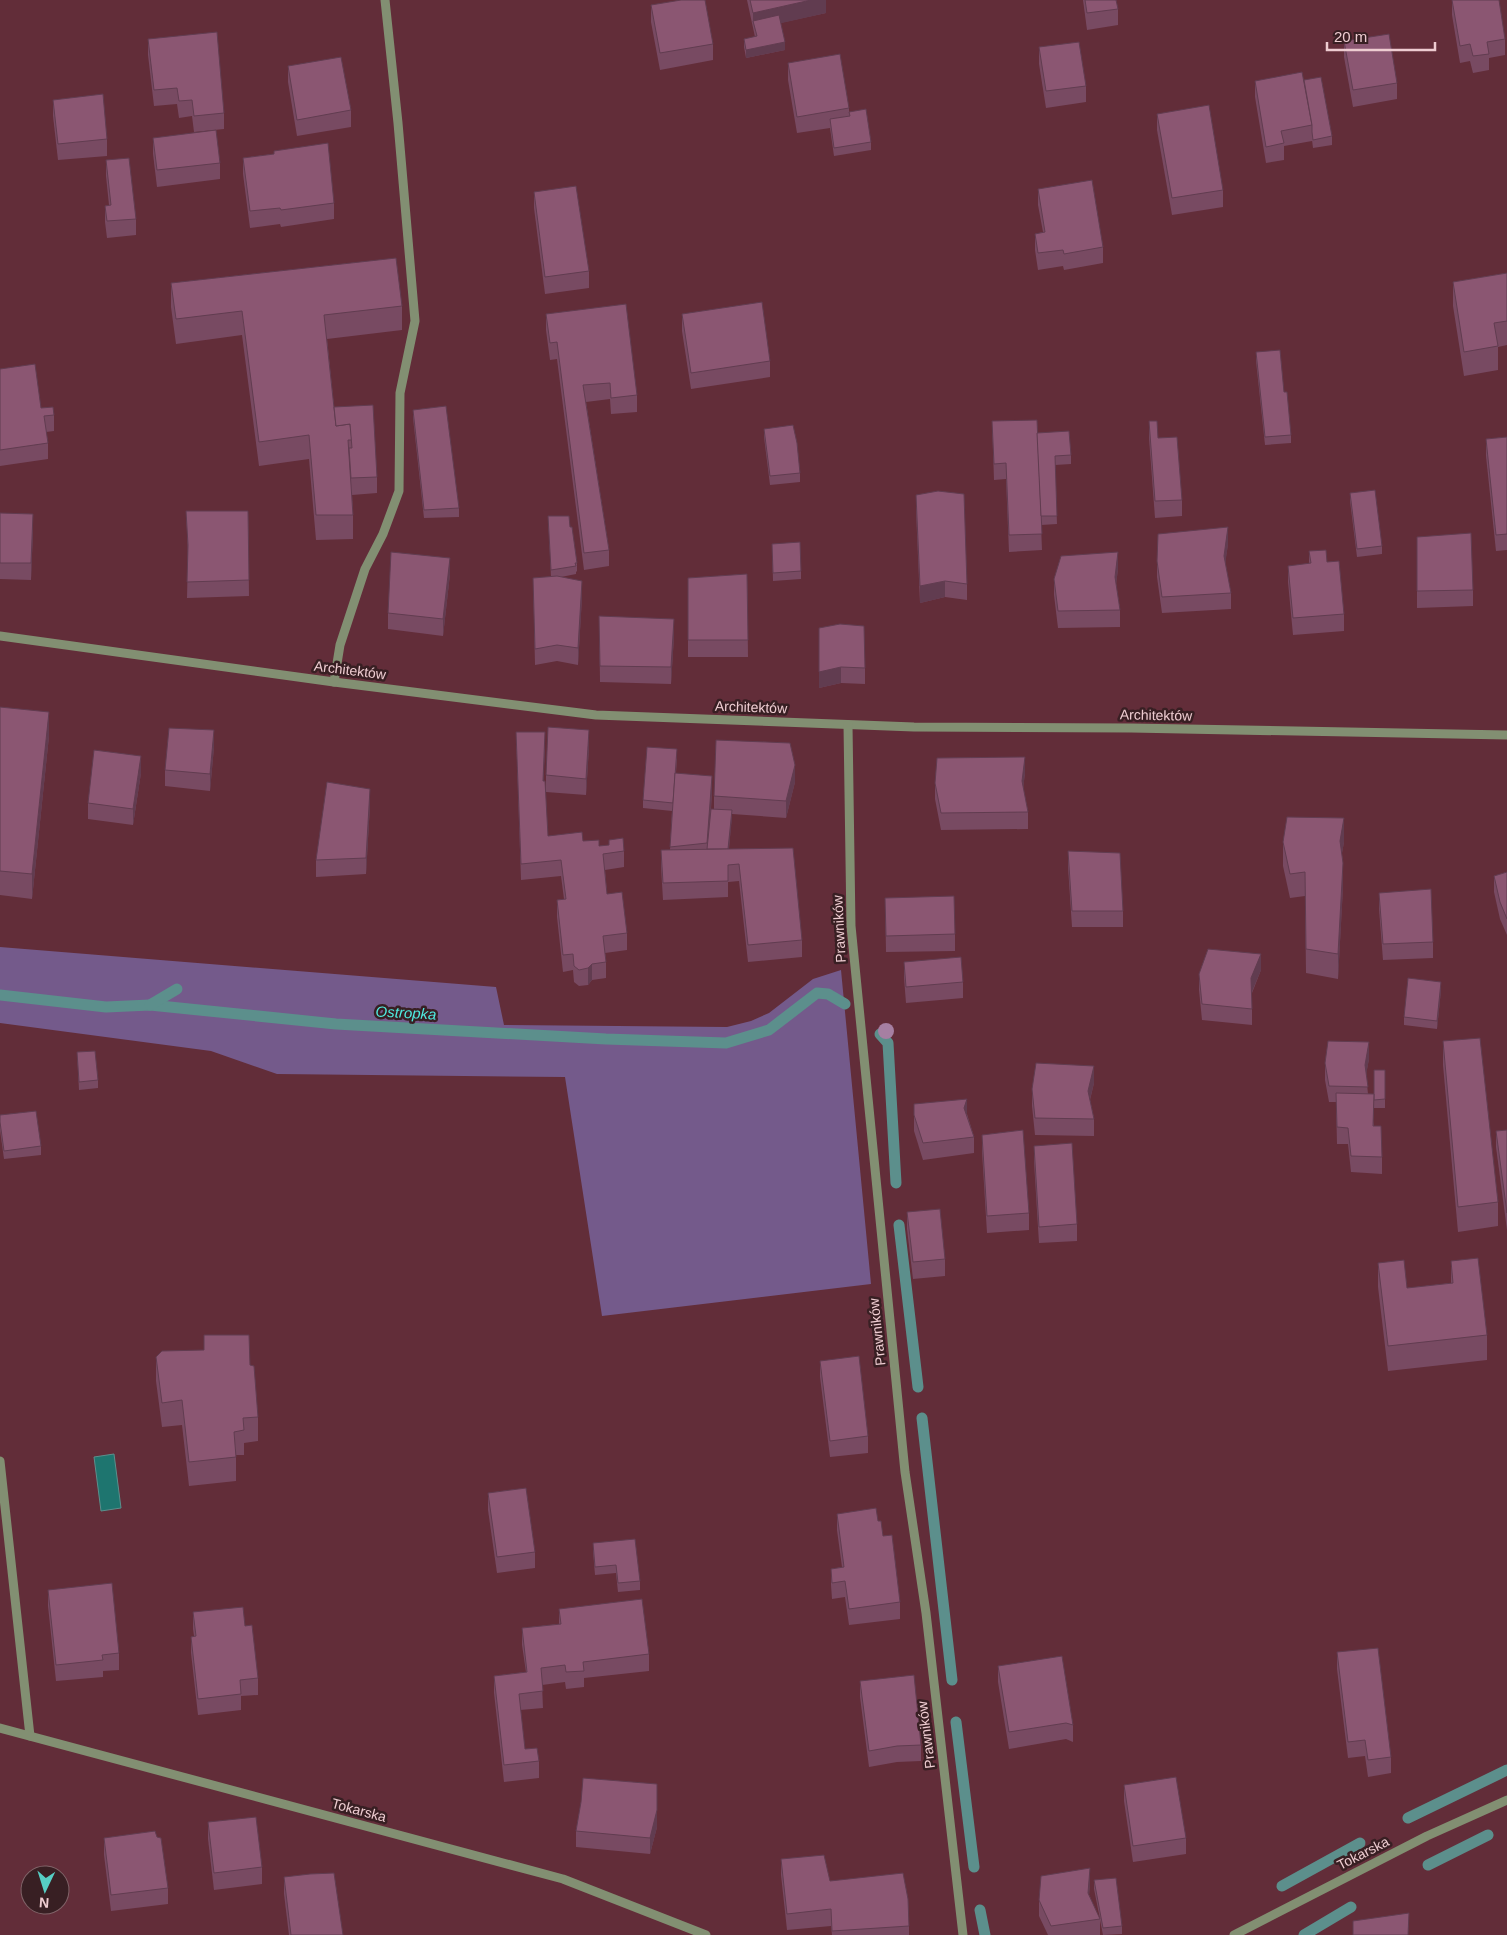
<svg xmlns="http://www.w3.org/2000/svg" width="1507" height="1935" font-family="Helvetica,sans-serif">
  <rect width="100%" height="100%" fill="#622d39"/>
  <path fill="#745a8b" d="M0,947l496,40 8,38 223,2 24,-6 18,-8 44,-34 28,-9 30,314 -269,32 -37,-239 -288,-3 -66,-23 -211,-28z"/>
  <path fill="#1e756f" stroke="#5c8f8c" d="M114,1454l7,54 -20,3 -7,-54z"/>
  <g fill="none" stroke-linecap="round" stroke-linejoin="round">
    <g stroke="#5c8f8c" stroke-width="11">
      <path d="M0,995l106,12 44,-2 186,19 270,15 120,4 43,-13 48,-37 11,1 17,10"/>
      <path d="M150,1005l27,-16"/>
      <path d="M880,1034l8,9 8,140"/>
      <path d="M899,1225l19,162"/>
      <path d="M922,1418l30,262"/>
      <path d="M956,1722l18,145"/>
      <path d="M1408,1818l99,-48"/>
      <path d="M1428,1865l60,-30"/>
      <path d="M1282,1886l78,-43"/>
      <path d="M980,1910l5,25"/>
      <path d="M1304,1935l47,-28"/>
    </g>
    <g stroke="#828f72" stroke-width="9">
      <path d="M0,636l334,46 262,33 318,12 217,1 376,7"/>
      <path d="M334,682l6,-37 25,-76 18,-35 16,-43 1,-98 15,-72 -17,-198 -13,-123"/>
      <path d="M848,725l3,201 54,546 21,141 37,322"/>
      <path d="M0,1461l30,275"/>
      <path d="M0,1728l563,151 143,56"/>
      <path d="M1234,1935l193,-99 80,-36"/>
    </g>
  </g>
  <circle fill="#a67fa2" cx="886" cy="1031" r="8"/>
  <g fill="#784a62">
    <path d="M747,0h79v13l-46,10 5,27 -39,8 -2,-11v-8l11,-2z"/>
    <path d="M1083,0h33l2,9v16l-31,5z"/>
    <path d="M1452,0l53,39v16l-16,3v12l-16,3 -3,-12 -10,2 -8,-48z"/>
    <path d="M651,5l62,39v16l-53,10 -9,-48z"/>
    <path d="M148,39l76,74v16l-30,3 -2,-16 -13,2 -2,-14 -23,2 -6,-51z"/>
    <path d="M1344,41l53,42v16l-44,8 -9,-50z"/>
    <path d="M1039,47l47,39v16l-40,6 -7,-44z"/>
    <path d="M788,63l61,45v4l22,30v8l-37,6 -4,-28 -33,5 -9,-53z"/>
    <path d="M288,66l63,44v17l-54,9 -9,-54z"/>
    <path d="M1304,80l28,56v9l-19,3 -1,-8v1l-28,5v14l-18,3 -11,-66v-16z"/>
    <path d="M53,100l54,39v17l-49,4 -5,-44z"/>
    <path d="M1157,114l66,76v17l-51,8 -15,-85z"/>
    <path d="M153,138l67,25v16l-63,8 -4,-33z"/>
    <path d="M274,154l60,49v16l-53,8 -1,-3 -30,4 -7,-54v-16z"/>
    <path d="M106,160l30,59v16l-29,3 -2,-16v-16l4,-1 -3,-29z"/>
    <path d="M1038,189l65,58v16l-39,7 -1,-4 -25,4 -3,-20v-16l8,-2 -5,-27z"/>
    <path d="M534,192l55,79v17l-44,6 -11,-86z"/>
    <path d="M1507,273v72l-9,2v23l-34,6 -11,-70v-24z"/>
    <path d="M171,283l231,23v24l-75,9 7,68 43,70v16l-25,2 1,20v24l-37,1 -7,-81 -50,7 -17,-131 -66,9 -5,-37z"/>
    <path d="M546,314l91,81v17l-26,2 -1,-15 -24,3 23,148v16l-25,4 -27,-211 -7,1 -4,-30z"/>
    <path d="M682,314l88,47v16l-79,12 -9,-58z"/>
    <path d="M1256,352l28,40 7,43v8l-26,2 -9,-84z"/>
    <path d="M0,369l41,39 13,7v16l-8,1 2,11v16l-48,7z"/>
    <path d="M413,410l46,98v9l-35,1 -11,-100z"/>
    <path d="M992,421l45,12 34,22v9l-16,1 2,59 -16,1 1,25 -33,2 -3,-73 -12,1z"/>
    <path d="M1149,421l9,17 24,62v16l-27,2 -6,-80z"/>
    <path d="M764,429l36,44v9l-30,3 -6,-48z"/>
    <path d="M1507,437v113l-11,1 -10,-95v-17z"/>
    <path d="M1350,493l32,53v8l-25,3 -7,-56z"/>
    <path d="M916,495l51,89v16l-22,-3 -25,6 -4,-92z"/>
    <path d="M186,511h62l1,85 -62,2 1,-44z"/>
    <path d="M0,513l33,17 -2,50 -31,-1z"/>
    <path d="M548,516l22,11 7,36v9l-1,-1v3l-15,3 21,20 -4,68 -21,-4 -22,4 -2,-87 18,-1z"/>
    <path d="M1417,537l56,53v16l-56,2z"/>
    <path d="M772,544l29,27v8l-28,2z"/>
    <path d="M1228,544l-3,19 6,30v16l-69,4 -5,-36v-16z"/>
    <path d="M1309,551l35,63v17l-51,4 -5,-53v-16l21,-2z"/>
    <path d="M1118,569l-2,15 4,26v17l-62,1 -4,-33v-16z"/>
    <path d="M450,574l-7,62 -55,-7v-16z"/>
    <path d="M747,574l1,83h-60v-79z"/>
    <path d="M599,616l75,20 -3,48 -71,-2z"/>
    <path d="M819,628l46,40v16l-24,-1 -22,5z"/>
    <path d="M0,707l49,29 -17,163 -32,-4z"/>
    <path d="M516,732l29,17 -2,32 5,55 35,5 16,5 25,5v16l-19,3 2,24 20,39v17l-22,3 1,9v16l-14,2 -4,5 -9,1 -5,-4 -1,-12 -10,2 -6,-55v-17l7,-1 -3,-23 -40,4z"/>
    <path d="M214,747l-4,44 -45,-5v-16z"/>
    <path d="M589,747l-3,48 -40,-3v-17z"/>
    <path d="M677,758l-1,15 36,19 -1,17h3v-13l81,-14 -9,36 -54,-4 -3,35 73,91v17l-54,5 -9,-81 -11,1v15l-65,3 -2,-33v-17h9l2,-39 -29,-3v-8z"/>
    <path d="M141,773l-8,52 -45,-6v-16z"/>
    <path d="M1025,773l-2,15 5,24v17l-87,1 -6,-31v-16z"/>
    <path d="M370,805l-4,69 -50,3v-17z"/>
    <path d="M1283,842h61l-2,11 1,34 -5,92 -32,-6 -1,-77 -15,2 -7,-32z"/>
    <path d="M1068,851l55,60v16h-51l-4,-60z"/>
    <path d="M1507,872v63l-7,-16 -6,-27v-16z"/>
    <path d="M1379,893l54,49v16l-50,2 -4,-51z"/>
    <path d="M885,898l70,36v17l-69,1z"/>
    <path d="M904,962l59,20v16l-57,5 -2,-25z"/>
    <path d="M1261,970l-9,23v32l-50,-5 -3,-30v-16z"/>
    <path d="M1441,990l-4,39 -33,-4v-8z"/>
    <path d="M1443,1041l55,161v24l-40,6 -15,-167z"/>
    <path d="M77,1052l21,28v8l-19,2z"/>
    <path d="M1369,1059l-3,15 2,20 6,32 8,31v17l-31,-2 -3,-28h-11l-1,-42h-7l-4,-22v-17z"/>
    <rect x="1374" y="1070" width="11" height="38"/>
    <path d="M1094,1083l-4,17 4,19v17l-59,-1 -3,-29v-17z"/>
    <path d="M914,1104l53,10 7,23v16l-51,7 -9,-29z"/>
    <path d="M0,1115l41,31v9l-37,4 -4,-29z"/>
    <path d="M1507,1130v100l-11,-83v-16z"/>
    <path d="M982,1135l47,78v17l-42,3 -5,-81z"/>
    <path d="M1034,1146l43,78v17l-38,2 -5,-81z"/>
    <path d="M907,1212l38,47v17l-32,3 -6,-50z"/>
    <path d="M1451,1261l36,74v25l-99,11 -10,-84v-24l29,25 44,-5z"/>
    <path d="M156,1357l94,8 8,52v24l-14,2v12h-8v26l-47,5 -7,-61 -20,2 -6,-46z"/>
    <path d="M820,1361l48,75v17l-38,4 -10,-80z"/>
    <path d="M488,1493l47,59v16l-38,5 -9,-63z"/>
    <path d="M837,1514l41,7 5,15 17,66v17l-51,6 -4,-28 -13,2 -1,-14v-16l11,-2 -5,-37z"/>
    <path d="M593,1543l47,38v9l-22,2 -2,-19 -21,2 -2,-24z"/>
    <path d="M48,1590l71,63v17l-16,1v6l-47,4 -8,-75z"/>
    <path d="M559,1609l90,45v17l-65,7v9l-18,2 -1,-7 -23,3 1,23 -23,2 5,39 14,12v17l-35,4 -10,-89v-17l32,-4 -4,-27v-17l37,-4z"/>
    <path d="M193,1612l52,14 13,52v17l-17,1v14l-43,5 -7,-62v-16l3,-1 -1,-7z"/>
    <path d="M1337,1652l54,105v16l-23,4 -3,-21 -17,2 -11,-89z"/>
    <path d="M998,1666l75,59v17l-7,-3 -57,10 -11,-67z"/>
    <path d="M860,1681l61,64v16l-24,1 -28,5 -9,-70z"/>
    <path d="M1124,1785l62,53v16l-53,8 -9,-61z"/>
    <path d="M581,1802l76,25 -7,27 -74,-7v-16z"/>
    <path d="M208,1822l54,45v17l-48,6 -6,-51z"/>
    <path d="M104,1838l64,50v16l-57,7 -7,-56z"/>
    <path d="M781,1859l49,22 79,45v9h-77l-1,-9 -44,4 -6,-55z"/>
    <path d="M284,1877l59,58h-54l-5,-41z"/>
    <path d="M1094,1880l28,46v8l-19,1 -3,-15v15h-52l-9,-19v-16l51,-16 -1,11 11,24 -6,-30z"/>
  </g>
  <g fill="#613c50">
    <path d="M811,0h15v13l-71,16 -2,-8v-8z"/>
    <path d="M785,42v8l-39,8v-8z"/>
    <path d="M33,514v16l-2,50v-17z"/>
    <path d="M1228,527v17l-4,29v-17z"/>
    <path d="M1118,552v17l-3,24v-16z"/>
    <path d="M450,558v16l-7,62v-17z"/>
    <path d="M582,581v16l-4,68v-17z"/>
    <path d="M945,581v16l-25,6v-17z"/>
    <path d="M674,619v17l-3,48v-17z"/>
    <path d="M841,667v16l-22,5v-16z"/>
    <path d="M49,712v24l-17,163v-25z"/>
    <path d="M214,730v17l-4,44v-17z"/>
    <path d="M589,730v17l-3,48v-16z"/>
    <path d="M545,732v17l-2,49v-17z"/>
    <path d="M141,756v17l-8,52v-16z"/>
    <path d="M1025,757v16l-3,25v-17z"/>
    <path d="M795,765v17l-9,36v-17z"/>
    <path d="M712,776v16l-5,67v-16z"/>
    <path d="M370,789v16l-4,69v-16z"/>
    <path d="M732,810v9l-5,45v-9z"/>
    <path d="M1344,818v24l-4,23v-24z"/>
    <path d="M1343,863v24l-5,92v-25z"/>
    <path d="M1261,954v16l-10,24v-16z"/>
    <path d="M592,964v16l-4,5v-17z"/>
    <path d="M1441,982v8l-4,39v-8z"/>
    <path d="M1369,1042v17l-4,22v-16z"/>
    <path d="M1094,1066v17l-6,24v-16z"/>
    <path d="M967,1099v17l-3,-8z"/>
    <path d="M657,1784v43l-7,27v-16z"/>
    <path d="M1090,1868v16l-2,25v-16z"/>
  </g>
  <g fill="#8b5672" stroke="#613c50">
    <path d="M681,0h24l8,44 -53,9 -9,-48z"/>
    <path d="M750,0h61l-58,13z"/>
    <path d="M1085,0h31l2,9 -31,4z"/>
    <path d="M1452,0h47l6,39 -18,3 2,12 -16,2 -3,-12 -10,2z"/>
    <path d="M779,15l6,27 -39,8 -2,-11 13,-3 -4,-15z"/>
    <path d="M217,32l7,81 -30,3 -2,-16 -13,1 -2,-13 -23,2 -6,-51z"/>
    <path d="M1389,34l8,49 -44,7 -9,-49z"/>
    <path d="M1079,42l7,44 -40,5 -7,-44z"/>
    <path d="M840,54l9,54 -52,9 -9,-54z"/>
    <path d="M341,57l10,53 -54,10 -9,-54z"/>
    <path d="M1302,72l10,53 -31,6 3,12 -18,4 -11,-66z"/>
    <path d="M1321,77l11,59 -19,4 -1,-8v-7l-8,-45z"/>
    <path d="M103,94l4,45 -49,5 -5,-44z"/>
    <path d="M1209,105l14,85 -51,8 -15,-84z"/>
    <path d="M866,109l5,33 -37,6 -4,-29 20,-3 -1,-4z"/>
    <path d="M216,130l4,33 -63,7 -4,-32z"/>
    <path d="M328,143l6,60 -53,7 -1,-2 -30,3 -7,-53 31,-4v-3z"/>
    <path d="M129,158l7,61 -29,2 -2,-15 6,-1 -5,-45z"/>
    <path d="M1092,180l11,67 -39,7 -1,-4 -25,3 -3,-19 10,-2 -7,-43z"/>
    <path d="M576,186l13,85 -44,6 -11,-85z"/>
    <path d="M396,258l6,48 -78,9 12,111 14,-2 2,16h-4l5,75h-37l-7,-80 -50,7 -17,-131 -66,8 -5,-36z"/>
    <path d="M1507,273v48l-13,2 4,23 -34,6 -11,-70z"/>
    <path d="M762,302l8,59 -79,12 -9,-59z"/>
    <path d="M626,304l11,91 -26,3 -1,-15 -27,2 26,165 -25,3 -27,-211 -7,1 -4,-29z"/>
    <path d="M1280,350l4,42h3l4,43 -26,2 -9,-85z"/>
    <path d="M35,364l6,44 12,-1 1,8 -10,1 4,27 -48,7v-81z"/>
    <path d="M373,405l4,72 -26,1 -2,-30h3l-2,-24 -14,2 -2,-19z"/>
    <path d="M446,406l13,102 -35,2 -11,-100z"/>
    <path d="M1037,420l5,114 -33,1 -3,-72 -12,1 -2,-43z"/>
    <path d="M1149,421h8l1,17 19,-1 5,63 -27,1z"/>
    <path d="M793,425l4,18 3,30 -30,3 -6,-47z"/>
    <path d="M1069,431l2,24 -16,1 2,60h-16l-4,-83z"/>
    <path d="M1507,437v97l-11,1 -10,-96z"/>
    <path d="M1375,490l7,56 -25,3 -7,-56z"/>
    <path d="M938,491l26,3 3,90 -22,-3 -25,5 -4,-91z"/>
    <path d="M186,511h62l1,69 -62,2 1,-37z"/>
    <path d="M0,513l33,1 -2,49h-31z"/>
    <path d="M548,516h21l1,11h2l5,36h-2l1,3 -25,4z"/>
    <path d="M1228,527l-4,29 7,37 -69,4 -5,-36 1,-27z"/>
    <path d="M1471,533l2,57 -56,1v-54z"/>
    <path d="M800,542l1,29 -28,2 -1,-29z"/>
    <path d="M1326,550l1,12 12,-1 5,53 -51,4 -5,-52 23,-3 -2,-12z"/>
    <path d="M391,552l59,6 -7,61 -55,-6z"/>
    <path d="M1118,552l-3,25 5,33 -62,1 -4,-32 7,-23z"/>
    <path d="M747,574l1,66h-60v-62z"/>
    <path d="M557,576l25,5 -4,67 -21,-3 -22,4 -2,-71z"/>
    <path d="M599,616l75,3 -3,48 -71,-1z"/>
    <path d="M840,624l24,2 1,42 -24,-1 -22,5v-44z"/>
    <path d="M0,707l49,5 -17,162 -32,-3z"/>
    <path d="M548,727l41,3 -3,49 -40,-4z"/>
    <path d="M169,728l45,2 -4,44 -45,-4z"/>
    <path d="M516,732h29l-2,49h2l3,55 34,-4 1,9 16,-1v6l10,-1v-5l14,-2 1,13 -21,3 4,40 15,-2 5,41 -24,3 3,26 -14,2 -4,4 -9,2 -5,-4 -1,-12 -10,1 -6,-55 9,-1 -5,-39 -40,4z"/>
    <path d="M716,740l74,3 5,22 -9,36 -72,-5z"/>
    <path d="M647,747l30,2 -4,54 -30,-3z"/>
    <path d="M94,750l47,6 -8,53 -45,-6z"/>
    <path d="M1025,757l-3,24 6,31 -87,1 -6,-30 2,-25z"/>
    <path d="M675,773l37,3 -5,67 -37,4z"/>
    <path d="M327,782l43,7 -4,69 -50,2z"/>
    <path d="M711,809l21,1 -4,39h-21z"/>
    <path d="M1287,817l57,1 -4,23 3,22 -5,91 -32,-5 -1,-77 -15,2 -7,-32z"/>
    <path d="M793,848l9,92 -54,5 -9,-81 -11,1v16l-65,2 -2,-33z"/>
    <path d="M1068,851l52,2 3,58h-51z"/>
    <path d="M1507,872v47l-7,-17 -6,-26z"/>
    <path d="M1431,889l2,53 -50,2 -4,-51z"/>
    <path d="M954,896l1,38 -69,2 -1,-38z"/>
    <path d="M1208,949l53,5 -10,24 1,31 -50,-5 -3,-30z"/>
    <path d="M961,957l2,25 -57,5 -2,-25z"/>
    <path d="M1408,978l33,4 -4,39 -33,-4z"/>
    <path d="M1480,1038l18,164 -40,5 -15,-166z"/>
    <path d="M1328,1041l41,1 -4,23 3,22 -39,-1 -4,-23z"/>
    <path d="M95,1051l3,29 -19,2 -2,-30z"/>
    <path d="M1036,1063l58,3 -6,25 6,28 -59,-1 -3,-29z"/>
    <path d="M1374,1070h11v29l-11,1z"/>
    <path d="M1336,1093l38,1 -1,32h8l1,31 -31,-1 -3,-28 -11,-1z"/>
    <path d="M967,1099l-3,9 10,29 -51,6 -9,-28v-11z"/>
    <path d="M36,1111l5,35 -37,5 -4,-29v-7z"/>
    <path d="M1023,1130l6,83 -42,3 -5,-81z"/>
    <path d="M1507,1130v83l-11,-82z"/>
    <path d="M1072,1143l5,81 -38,3 -5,-81z"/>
    <path d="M940,1209l5,50 -32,3 -6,-50z"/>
    <path d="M1478,1258l9,77 -99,11 -10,-83 26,-3 3,28 46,-5 -2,-22z"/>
    <path d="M204,1335h45l1,30 4,1 4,51 -15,1 1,12 -10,2 2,25 -47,5 -7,-62 -20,3 -6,-46 6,-6 42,-1z"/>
    <path d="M859,1356l9,80 -38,5 -10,-80z"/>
    <path d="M526,1488l9,64 -38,5 -9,-64z"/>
    <path d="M876,1508l2,13h3l2,15 9,-1 8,67 -51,7 -4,-28 -13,2 -1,-14 13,-2 -7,-53z"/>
    <path d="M635,1539l5,42 -22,2 -2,-18 -21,2 -2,-24z"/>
    <path d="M112,1583l7,70 -17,2 1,5 -47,5 -8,-75z"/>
    <path d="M642,1599l7,55 -66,8 1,9 -18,1 -1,-7 -24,3 2,23 -24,3 6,55 12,-1 2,13 -35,4 -10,-89 33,-4 -5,-44 39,-4 -2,-15z"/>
    <path d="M243,1607l2,19 7,-1 6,53 -18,2 1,14 -43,5 -7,-62 5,-1 -3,-24z"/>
    <path d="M1378,1648l13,109 -23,3 -3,-20 -17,2 -11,-90z"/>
    <path d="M1062,1656l11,69 -7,-2 -57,9 -11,-66z"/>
    <path d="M914,1675l7,70 -24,1 -28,5 -9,-70z"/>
    <path d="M1176,1777l10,61 -53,8 -9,-61z"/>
    <path d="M583,1778l74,6v26l-7,28 -74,-7 5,-29z"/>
    <path d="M256,1817l6,50 -48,6 -6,-51z"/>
    <path d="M155,1831l2,6 4,1 7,50 -57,7 -7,-57z"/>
    <path d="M824,1855l6,26 73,-8 5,26 1,27 -77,5 -1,-22 -44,5 -6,-55z"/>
    <path d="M1090,1868l-2,25 12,26 -49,7 -12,-26 2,-24z"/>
    <path d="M334,1873l9,62h-52l-7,-58 26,-3z"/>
    <path d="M1116,1878l6,48 -19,2 -9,-48z"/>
    <path d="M1409,1913l-1,22h-55v-14z"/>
  </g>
  <g text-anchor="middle" stroke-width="5" stroke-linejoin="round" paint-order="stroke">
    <g font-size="14" fill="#eeccd1" stroke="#381f23">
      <text transform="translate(350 670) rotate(7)" y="5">Architektów</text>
      <text transform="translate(751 707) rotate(2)" y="5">Architektów</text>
      <text transform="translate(1156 715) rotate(1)" y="5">Architektów</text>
      <text transform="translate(839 929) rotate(-93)" y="5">Prawników</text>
      <text transform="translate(877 1332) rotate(-96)" y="5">Prawników</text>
      <text transform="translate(926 1735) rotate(-97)" y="5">Prawników</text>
      <text transform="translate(359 1810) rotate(15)" y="5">Tokarska</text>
      <text transform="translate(1363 1853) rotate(-27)" y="5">Tokarska</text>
    </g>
    <g font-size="15" font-style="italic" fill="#4fece0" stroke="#381f23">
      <text transform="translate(406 1013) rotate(3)" y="5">Ostropka</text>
    </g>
  </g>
  <g transform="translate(45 1890) rotate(184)"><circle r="24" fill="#381f23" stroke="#816469"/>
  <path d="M0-4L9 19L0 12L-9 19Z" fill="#56cec4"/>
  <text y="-8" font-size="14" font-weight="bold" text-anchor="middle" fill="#eeccd1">N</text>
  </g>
  <path d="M1327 42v8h108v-8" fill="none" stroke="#eeccd1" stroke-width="2.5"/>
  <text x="1334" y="42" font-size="15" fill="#eeccd1" stroke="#381f23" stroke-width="4" paint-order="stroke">20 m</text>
</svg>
